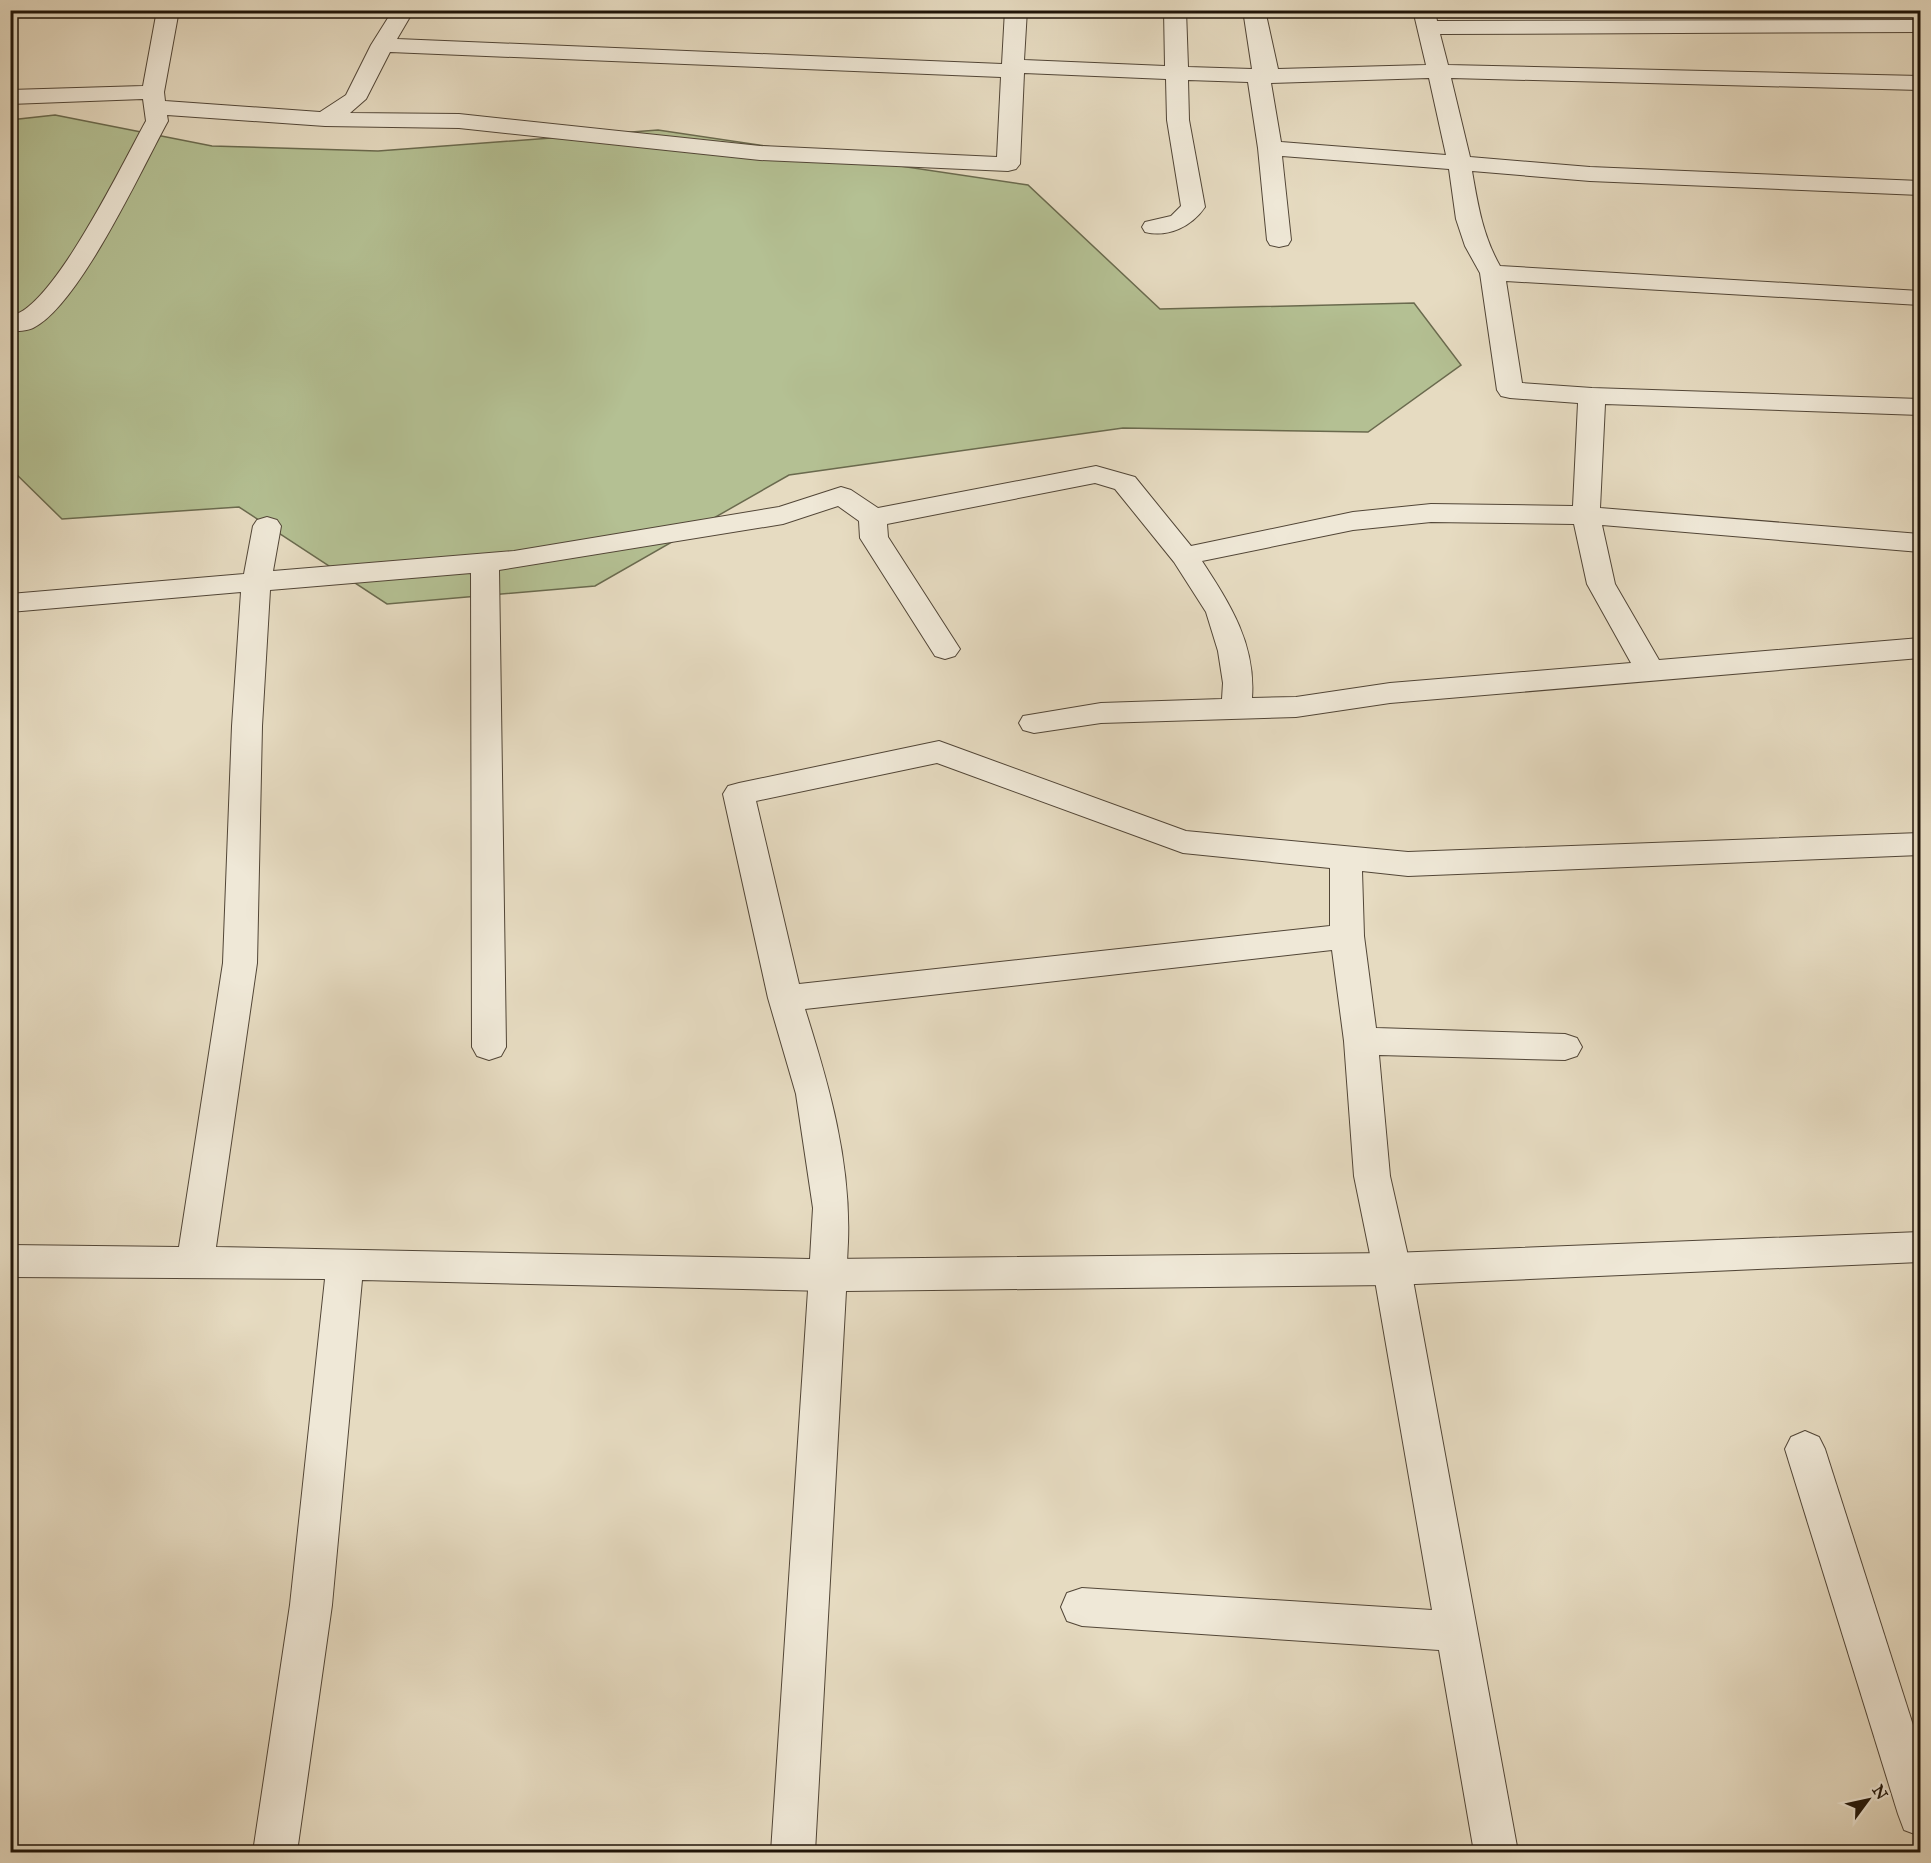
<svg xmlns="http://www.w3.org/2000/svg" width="1931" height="1863" font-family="'IM FELL Great Primer',serif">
  <rect width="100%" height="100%" fill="#e6dbc1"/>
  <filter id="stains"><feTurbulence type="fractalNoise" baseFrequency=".00333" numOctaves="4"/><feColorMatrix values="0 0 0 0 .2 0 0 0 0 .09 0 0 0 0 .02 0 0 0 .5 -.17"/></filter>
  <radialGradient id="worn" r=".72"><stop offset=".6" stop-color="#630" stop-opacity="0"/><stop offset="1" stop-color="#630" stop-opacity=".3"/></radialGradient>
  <path fill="#b4c093" stroke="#6a6a4e" stroke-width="1.5" d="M55,115l157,31 166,5 280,-21 370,55 132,124 254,-6 47,62 -93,67 -245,-4 -334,47 -194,111 -208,18 -148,-97 -177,12 -51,-50 -1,-349z"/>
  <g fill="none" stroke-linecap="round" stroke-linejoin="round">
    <defs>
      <g id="minor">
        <path d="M157,10h22l-15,82 1,9 155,11 26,-17 25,-50 22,-35h21l-17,29 605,25 3,-54h22l-3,50 141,6 -1,-56h22l2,57 64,2 -9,-59h22l13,59 148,-4 -13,-55h22l2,11 483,-1v12l-480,2 8,31 472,11v14l-469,-12 19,79 120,10 330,14v14l-330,-14 -118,-10c6,35 11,65 28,95l420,25v14l-414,-24 16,102 70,5 328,11v16l-315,-11 -5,104 320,26v18l-318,-27 13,59 44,76 261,-22v20l-530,45 -94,14 -195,6 -67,10 -11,-3 -4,-7 4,-7 78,-13 121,-4 1,-16 -5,-32 -12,-39 -32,-50 -59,-73 -20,-6 -208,41 1,13 72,112 -5,7 -10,3 -10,-3 -75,-118 -1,-17 -21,-15 -55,18 -284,46 7,477 -5,9 -12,4 -12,-4 -5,-9 -1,-474 -201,17 -8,136 -5,237 -41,284 594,12 3,-51 -17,-114 -28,-96 -45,-204 5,-8 11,-3 200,-42 247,90 222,21 512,-19v22l-512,21 -46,-5 2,65 12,92 189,6 12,4 5,9 -5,9 -12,4 -186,-5 11,121 21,93 107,583h-44l-35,-202 -357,-24 -15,-5 -6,-14 6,-14 15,-5 350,22 -59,-341 -19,-93 -10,-135 -12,-91 -527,59c24,76 46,152 43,233 -1,15 0,30 -7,44l-13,5 -466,-11 -30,325 -35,247h-44l37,-247 35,-326 -315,-2v-32l169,2 44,-284 9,-237 9,-134 -231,20v-18l234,-20 9,-48 4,-6 10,-3 10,3 4,6 -8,45 241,-20 265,-44 62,-20 10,3 27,18 218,-42 39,11 56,69 162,-34 78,-8 142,2 5,-103 -68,-5 -9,-2 -4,-6 -17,-117 -15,-27 -9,-27 -7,-50 -167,-13 9,84 -3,5 -9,2 -9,-2 -3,-5 -9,-92 -10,-66 -60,-2 1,40 16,87c-13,19 -36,31 -60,25l-3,-5 3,-5 26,-6 10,-10 -14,-86 -1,-41 -142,-6 -4,91 -4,5 -8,2 -248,-11 -301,-32 -134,-2 -158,-11 1,6c-26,47 -89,185 -135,207 -6,3 -15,3 -23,4v-16c42,-5 114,-156 136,-195l-3,-22 -133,5v-14l133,-4zM390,52l611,25 -4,80 -237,-11 -301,-32 -109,-1 16,-14zM1429,78l17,77 -165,-13 -10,-59zM1431,522l143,2 13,60 44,79 -241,20 -94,14 -44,1c4,-54 -22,-94 -50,-137l151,-31zM937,763l246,90 147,15v58l-531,58 -43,-183z"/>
        <path d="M1805,1431l14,6 6,12 95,298v89l-16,-6 -6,-16 -113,-365 6,-12z"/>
      </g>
      <path id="tertiary" d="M1920,1232v30l-528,23 -546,6 -31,561h-44l38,-577 6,-11 13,-5 564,-6z"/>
    </defs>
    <use href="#minor" stroke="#524637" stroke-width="2"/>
    <use href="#tertiary" stroke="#524637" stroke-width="2"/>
    <use href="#minor" fill="#efe8d7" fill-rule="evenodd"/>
    <use href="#tertiary" fill="#efe8d7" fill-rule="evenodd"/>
  </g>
  <rect width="1931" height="1863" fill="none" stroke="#e6dbc1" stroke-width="36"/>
  <rect x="12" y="12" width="1907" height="1839" fill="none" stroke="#201509" stroke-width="3"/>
  <rect x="18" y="18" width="1895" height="1827" fill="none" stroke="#201509" stroke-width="1.5"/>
  <g transform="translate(1868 1800) rotate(57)" stroke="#efe8d7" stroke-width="4.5" paint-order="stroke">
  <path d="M0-4.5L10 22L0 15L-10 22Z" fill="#201509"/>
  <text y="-9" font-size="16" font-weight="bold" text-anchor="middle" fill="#201509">N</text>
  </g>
  <rect width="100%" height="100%" filter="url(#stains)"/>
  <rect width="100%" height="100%" fill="url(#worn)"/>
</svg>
